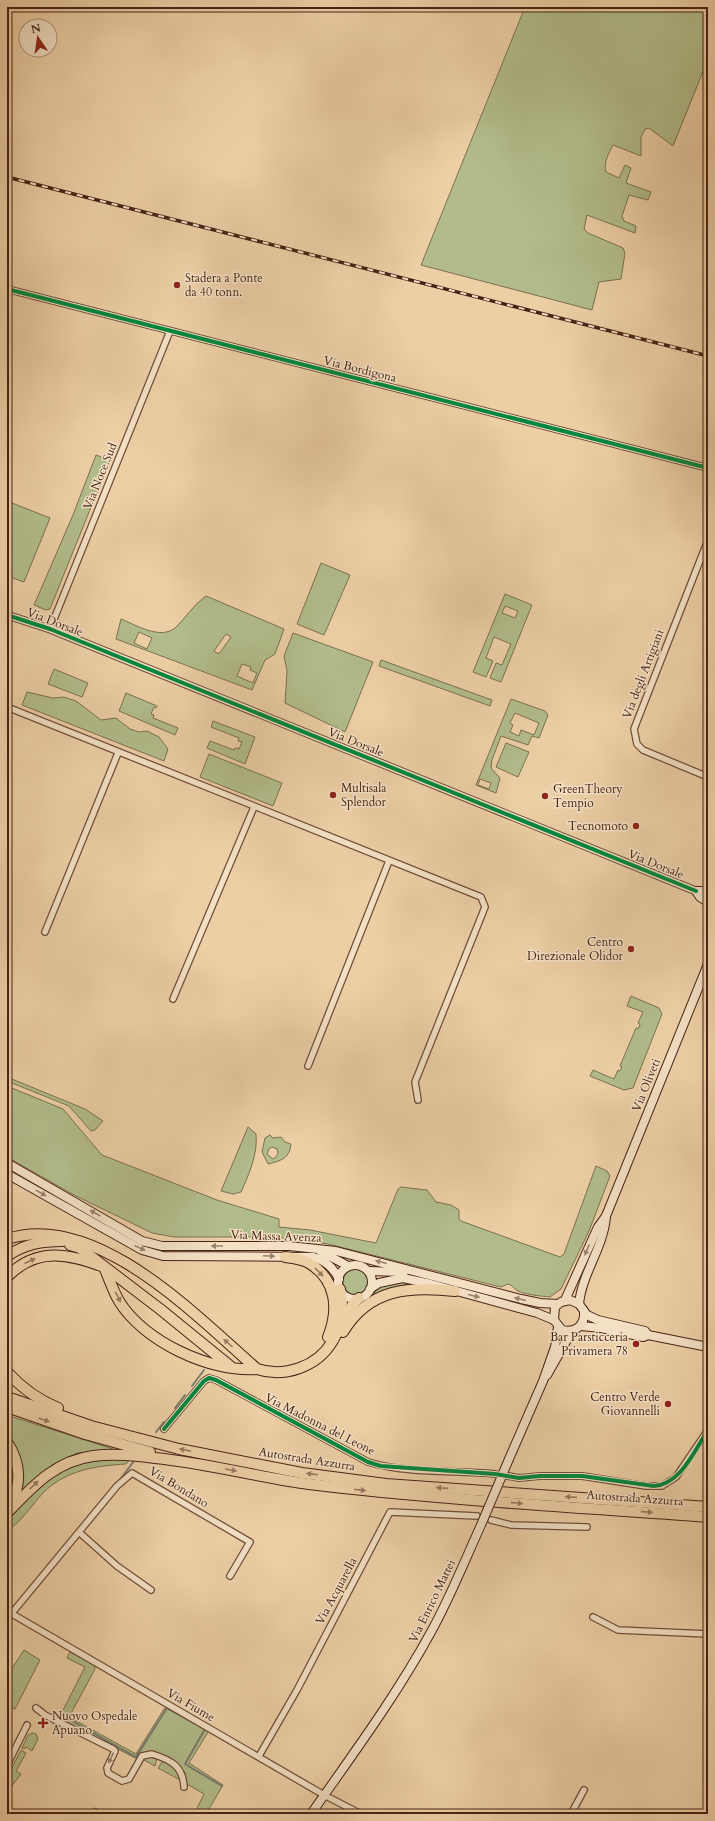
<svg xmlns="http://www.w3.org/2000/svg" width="715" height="1821" font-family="Cardo,serif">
  <rect width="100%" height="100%" fill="#edcfa6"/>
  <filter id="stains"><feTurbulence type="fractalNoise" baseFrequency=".005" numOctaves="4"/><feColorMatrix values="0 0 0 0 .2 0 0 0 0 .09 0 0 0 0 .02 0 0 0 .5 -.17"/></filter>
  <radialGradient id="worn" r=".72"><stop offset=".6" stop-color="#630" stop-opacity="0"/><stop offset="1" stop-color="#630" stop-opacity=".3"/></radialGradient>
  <g fill="#b2bc8b" stroke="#7c7050" fill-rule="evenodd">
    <path d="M525,7h183v52l-35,87 -24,-18 -4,1 -4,8v19l-28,-11c-4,8 -10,18 -7,27l13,6 6,-13 6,3 -5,15 25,9 -3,8 -19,-5 -7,21 2,5 12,5 -1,7 -48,-18 -3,14 4,4 35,15 2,5 -4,26 -22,3 -7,28 -171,-45z"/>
    <path d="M96,455l14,5 -58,144 -2,5 -4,1 -12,-5 39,-90z"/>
    <path d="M7,501l43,17 -26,64 -17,-6z"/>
    <path d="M321,563l29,12 -26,60 -27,-11z"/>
    <path d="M505,594l27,11 -31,77 -11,-4 6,-15 6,2 9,-21 -17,-7 -8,21 7,3 -7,16 -13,-5zM505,606l13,5 -3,7 -13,-5z"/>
    <path d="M206,596l78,33 -9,25 -10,6 -13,30 -136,-51 5,-20c15,6 39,21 54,9 11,-10 18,-23 31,-32zM139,632l13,6 -5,11 -13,-6zM226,634l5,3 -12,17 -5,-3zM242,664l9,3 -1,3 7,3 -4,10 -16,-7z"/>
    <path d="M293,633l80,29 -28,70 -60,-29 2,-32 -3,-15z"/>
    <path d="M381,660l111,40 -2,6 -111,-40z"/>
    <path d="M54,669l34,14 -6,14 -34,-13z"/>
    <path d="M27,692l26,6 11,-1 12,4 25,19 15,-2 14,11 9,3 8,-1 12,6 9,12 -4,12 -142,-56z"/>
    <path d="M126,693l31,13 -1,2 -2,-1 -3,7 3,1 -1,3 25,10 -3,7 -56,-24z"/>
    <path d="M511,699l34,12 3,4 -9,23 -7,-2 -4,9 -27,-9 -9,24 -1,8 9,10 -4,15 -20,-8zM515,713l24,10 -5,12 -13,-5 -2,6 -9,-4 3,-7 -3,-2zM480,779l11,4 -2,6 -11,-4z"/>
    <path d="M213,721l42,16 -10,27 -38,-16 3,-7 24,9 1,-2 4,1 3,-7 -4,-1 1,-3 -28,-11z"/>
    <path d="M506,743l23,9 -11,25 -22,-10z"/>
    <path d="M209,754l73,29 -9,23 -73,-29z"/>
    <path d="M631,996l28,12 3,6 -29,74 -9,2 -34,-14 3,-6 21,9 4,-9 2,1 2,-4 -2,-1 16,-38h3l1,-4 -2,-1 5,-11 -16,-6z"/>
    <path d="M7,1077l78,32 18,12 -8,9 -4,1 -22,-25 -62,-25z"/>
    <path d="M7,1086l56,23 39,46 115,45 62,19v8l31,3 66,13 22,-54 3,-2 26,3 9,12 15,3 8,5v9l2,2 99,36 4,-3 32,-88 11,5 3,5 -21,55 -28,58 -11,8c-9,-1 -23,-2 -32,-6 -4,-2 -5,-6 -10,-7l-7,3 -173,-43 -31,-5 -34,-2h-89l-22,-4 -80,-39 -65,-37z"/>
    <path d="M248,1127l8,7c2,20 -7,40 -15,58l-8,2 -12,-3z"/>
    <path d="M270,1135l3,3 8,-1 4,5 6,2c-1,14 -10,17 -23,20l-6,-12 3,-14zM272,1147l5,2 1,4 -2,4 -3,2 -6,-5 2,-5z"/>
    <circle cx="356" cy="1282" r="13"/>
    <path d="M403,1282l8,1 -14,4 -46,23 7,-7 13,-6 9,-11z"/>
    <path d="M7,1415l106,34 1,2 -26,3 -68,42 -2,-43 -11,-19z"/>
    <path d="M7,1445l6,12 2,29 -8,18z"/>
    <path d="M99,1458h32l-5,6c-31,2 -60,6 -83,29 -12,13 -21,28 -36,38v-14l24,-25 37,-26z"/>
    <path d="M24,1650l16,10 -25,49 -8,-3v-30z"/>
    <path d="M70,1652l24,13 1,4 -26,48 67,37 28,-45 4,-3 42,23 -21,34 34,22 -17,29h-12l10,-20 -17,-10 -2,-12 -9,-9 -24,-12 -6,1 -9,7 -78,-41 26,-51 -18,-9z"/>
    <path d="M33,1733l3,1 2,5 -6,12 -6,-4 -2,2 -2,-1 6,-13z"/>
    <path d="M21,1750l5,3 -10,18 5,3 -14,18v-15z"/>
    <path d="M147,1756l10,2 -2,8 -13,-7z"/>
    <path d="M162,1762c11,-3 16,11 20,19l-24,-13z"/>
    <path d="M94,1808l11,3 -3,3h-12z"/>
  </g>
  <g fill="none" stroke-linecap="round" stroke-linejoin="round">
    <g stroke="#787b6f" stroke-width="2">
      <path d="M192,1386l12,-16"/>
      <path d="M175,1408l10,-13"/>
      <path d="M156,1432l8,-10"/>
      <path d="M119,1481l15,-20"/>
      <path d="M12,1609l5,-6"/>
      <path d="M63,1720l2,-3 71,40 31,-49 38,21 -20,35 37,22"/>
      <path d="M325,1814l2,-4"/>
    </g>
    <defs>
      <g id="minor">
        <path d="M7,289l701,179"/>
        <path d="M708,540l-74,189 3,15 6,6 65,27"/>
        <path d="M50,629l120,-298"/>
        <path d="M7,707l474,190 4,10 -70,175 3,18"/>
        <path d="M45,932l73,-179"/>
        <path d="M173,999l81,-192"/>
        <path d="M308,1066l81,-205"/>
        <path d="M164,1429l40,-48 5,-3 7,2 152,82c40,12 85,8 127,12"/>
        <path d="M508,1476l11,2 21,-2h42l64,10h16l14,-9 32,-47"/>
        <path d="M491,1520l20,5 76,2"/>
        <path d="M80,1533l37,33 34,24"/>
        <path d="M7,1611l317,184 37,19"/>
        <path d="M593,1617l25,13 90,4"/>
        <path d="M7,1619l110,-133 15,-13 118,69 -20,34"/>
        <path d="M36,1708l9,7 68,34 2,2 -8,17 1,5 14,8 7,-2 13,-23 10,-2c19,6 31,12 32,33"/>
        <path d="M259,1756l38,-66 93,-178 87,4"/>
        <path d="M7,1765l20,-40"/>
        <path d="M571,1814l13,-24"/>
      </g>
      <path id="tertiary" d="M7,615l43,14 646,262"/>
      <g id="secondary">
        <path d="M708,891h-12l4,6 8,5"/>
        <path d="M7,1163l135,78 20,5h127l47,5 185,48 19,4 18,1"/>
        <path d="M7,1174l135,76 21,6 150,1c12,3 20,10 26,22"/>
        <path d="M320,1251l28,15"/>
        <circle cx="355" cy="1282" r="17"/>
        <path d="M368,1271l36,1"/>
        <path d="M370,1289l9,-6 24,-5 28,6 106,29 17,7"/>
        <path d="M565,1300l33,-73 8,-11 102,-252"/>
        <path d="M579,1304c3,-31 25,-57 27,-88"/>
        <path d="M584,1312c1,14 -9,21 -22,18l-8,-10 1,-13 6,-5 9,-2 9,4 8,11 11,5 47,11 3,4 60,12"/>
        <path d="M581,1326l20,2 42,9 5,-2"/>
        <path d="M547,1375l25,-44"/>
        <path d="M509,1459l34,-78 12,-34 3,-20"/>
        <path d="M311,1814c42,-60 85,-118 120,-182 19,-34 34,-72 50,-107"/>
      </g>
      <g id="motorway">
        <path d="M7,1239c89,-29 190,78 250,130 27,9 60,-2 75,-27 9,-15 13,-32 27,-44"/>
        <path d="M70,1245l10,3 80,61 70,57"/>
        <path d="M7,1256c18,-12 34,-15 56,-15"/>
        <path d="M285,1257c7,1 17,2 24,6 28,17 30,47 19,74"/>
        <path d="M7,1277c29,-30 61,-24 97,-10 5,11 9,24 15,34 24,40 92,72 138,68"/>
        <path d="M338,1320l4,-18 -2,-13"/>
        <path d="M343,1332c26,-44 67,-46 112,-41"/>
        <path d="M7,1372c14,15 31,28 51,36"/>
        <path d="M7,1397l84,29 88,23 123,24 84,11 322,23"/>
        <path d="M7,1407l78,27 65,18"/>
        <path d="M7,1442c14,21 15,44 2,65"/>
        <path d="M7,1513c25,-26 48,-52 86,-57 21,-3 41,-1 62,2 51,5 102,19 154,26 132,16 266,23 399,33"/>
      </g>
    </defs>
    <use href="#minor" stroke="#704e39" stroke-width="8"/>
    <use href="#tertiary" stroke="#704e39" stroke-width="9"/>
    <use href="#secondary" stroke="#472315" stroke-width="10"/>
    <use href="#motorway" stroke="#472315" stroke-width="12"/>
    <use href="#minor" stroke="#f3e0c5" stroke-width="5.5"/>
    <use href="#tertiary" stroke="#f3e0c5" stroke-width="7"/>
    <use href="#secondary" stroke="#f3e0c5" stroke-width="8"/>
    <use href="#motorway" stroke="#edcfa6" stroke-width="10"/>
    <defs>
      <path id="rail" d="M7,177l701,179"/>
    </defs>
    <use href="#rail" stroke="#472315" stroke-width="3.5"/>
    <use href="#rail" stroke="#f3e0c5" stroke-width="2" stroke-dasharray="6" stroke-linecap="butt"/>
    <defs>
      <path id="secondary-bridge" d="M481,1525l28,-66"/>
    </defs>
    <use href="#secondary-bridge" stroke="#472315" stroke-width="10" stroke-linecap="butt"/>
    <use href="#secondary-bridge" stroke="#f3e0c5" stroke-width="8"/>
    <defs>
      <g id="cycleway">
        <path d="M7,289l701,179"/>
        <path d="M7,615l43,14 646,262"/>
        <path d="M164,1429l40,-48 5,-3 7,2 152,82 13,4 114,8 24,4 21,-2h42l72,10c27,-2 40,-35 54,-56"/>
      </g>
    </defs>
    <use href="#cycleway" stroke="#f3e0c5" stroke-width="6"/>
    <use href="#cycleway" stroke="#00873e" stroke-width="4"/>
  </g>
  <defs><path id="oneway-solid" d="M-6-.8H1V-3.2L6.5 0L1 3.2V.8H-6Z"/></defs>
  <g fill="#9d826d">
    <use href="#oneway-solid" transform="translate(41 1193) rotate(29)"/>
    <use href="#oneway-solid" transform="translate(95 1213) rotate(-150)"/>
    <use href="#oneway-solid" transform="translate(217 1246) rotate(180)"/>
    <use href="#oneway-solid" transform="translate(140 1248) rotate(25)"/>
    <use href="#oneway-solid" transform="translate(587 1250) rotate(114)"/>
    <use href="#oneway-solid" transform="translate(269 1256) rotate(2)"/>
    <use href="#oneway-solid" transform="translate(381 1262) rotate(-166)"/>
    <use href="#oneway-solid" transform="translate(474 1296) rotate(14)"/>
    <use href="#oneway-solid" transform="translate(520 1299) rotate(-166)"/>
    <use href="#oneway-solid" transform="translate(111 1758) rotate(115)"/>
  </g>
  <g fill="#9a795e">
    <use href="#oneway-solid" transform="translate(30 1261) rotate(-24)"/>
    <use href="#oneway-solid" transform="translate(319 1272) rotate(46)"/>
    <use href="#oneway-solid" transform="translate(118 1297) rotate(62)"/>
    <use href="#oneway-solid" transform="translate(228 1343) rotate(-139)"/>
    <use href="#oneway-solid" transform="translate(44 1420) rotate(19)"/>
    <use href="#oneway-solid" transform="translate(185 1450) rotate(-169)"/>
    <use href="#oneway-solid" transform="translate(231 1470) rotate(10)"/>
    <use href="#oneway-solid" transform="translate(312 1474) rotate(-173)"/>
    <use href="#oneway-solid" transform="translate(34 1485) rotate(-44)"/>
    <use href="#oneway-solid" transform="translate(442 1488) rotate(-176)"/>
    <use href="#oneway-solid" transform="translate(360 1490) rotate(7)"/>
    <use href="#oneway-solid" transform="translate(571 1497) rotate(-176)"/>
    <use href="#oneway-solid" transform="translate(517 1503) rotate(4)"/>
    <use href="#oneway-solid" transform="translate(647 1512) rotate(4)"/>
  </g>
  <g fill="#8f2418" stroke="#f3e0c5" stroke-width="1.5">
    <circle cx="177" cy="285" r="4"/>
    <circle cx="333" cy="795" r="4"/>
    <circle cx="545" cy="796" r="4"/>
    <circle cx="636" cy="826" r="4"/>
    <circle cx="631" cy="949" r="4"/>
    <circle cx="636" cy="1344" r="4"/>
    <circle cx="668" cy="1404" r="4"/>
    <path d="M41 1717h4v4h4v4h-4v4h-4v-4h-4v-4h4z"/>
  </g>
  <g text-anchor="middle" stroke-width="3" stroke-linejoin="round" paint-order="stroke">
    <g font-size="12" fill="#472315" stroke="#f3e0c5" text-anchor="start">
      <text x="185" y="282">Stadera a Ponte<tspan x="185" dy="14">da 40 tonn.</tspan></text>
      <text x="341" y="792">Multisala<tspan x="341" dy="14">Splendor</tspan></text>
      <text x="553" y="793">GreenTheory<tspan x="553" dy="14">Tempio</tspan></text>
      <text x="628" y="830" text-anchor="end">Tecnomoto</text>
      <text x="623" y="946" text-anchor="end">Centro<tspan x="623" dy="14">Direzionale Olidor</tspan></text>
      <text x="628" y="1341" text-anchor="end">Bar Parsticceria<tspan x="628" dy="14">Privamera 78</tspan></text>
      <text x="660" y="1401" text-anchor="end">Centro Verde<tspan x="660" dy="14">Giovannelli</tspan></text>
      <text x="52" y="1720">Nuovo Ospedale<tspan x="52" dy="14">Apuano</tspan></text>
    </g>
    <g font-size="12" fill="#472315" stroke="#f3e0c5">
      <text transform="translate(360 369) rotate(14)" y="4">Via Bordigona</text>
      <text transform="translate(100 476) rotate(-68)" y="4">Via Noce Sud</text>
      <text transform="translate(55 622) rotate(21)" y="4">Via Dorsale</text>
      <text transform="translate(643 674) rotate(-69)" y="4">Via degli Artigiani</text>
      <text transform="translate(356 742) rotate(22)" y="4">Via Dorsale</text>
      <text transform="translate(656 864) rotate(22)" y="4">Via Dorsale</text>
      <text transform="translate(646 1085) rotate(-68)" y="4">Via Oliveti</text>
      <text transform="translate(276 1236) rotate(2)" y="4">Via Massa Avenza</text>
      <text transform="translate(320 1424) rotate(27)" y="4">Via Madonna del Leone</text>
      <text transform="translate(307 1459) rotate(9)" y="4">Autostrada Azzurra</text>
      <text transform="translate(179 1487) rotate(31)" y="4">Via Bondano</text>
      <text transform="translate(635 1498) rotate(4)" y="4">Autostrada Azzurra</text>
      <text transform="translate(336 1591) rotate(-62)" y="4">Via Acquarella</text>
      <text transform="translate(432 1601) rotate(-64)" y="4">Via Enrico Mattei</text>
      <text transform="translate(191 1705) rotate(30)" y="4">Via Fiume</text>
    </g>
  </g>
  <rect width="715" height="1821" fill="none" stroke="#edcfa6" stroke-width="24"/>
  <rect x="8" y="8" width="699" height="1805" fill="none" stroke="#472315" stroke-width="2"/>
  <rect x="12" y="12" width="691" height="1797" fill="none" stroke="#472315"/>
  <g transform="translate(38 38) rotate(347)"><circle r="19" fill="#f3e0c5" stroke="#ae947f"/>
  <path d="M0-3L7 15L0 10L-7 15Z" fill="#8f2418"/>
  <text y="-6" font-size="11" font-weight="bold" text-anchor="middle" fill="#472315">N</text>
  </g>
  <rect width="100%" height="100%" filter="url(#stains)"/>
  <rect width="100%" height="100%" fill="url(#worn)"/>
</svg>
